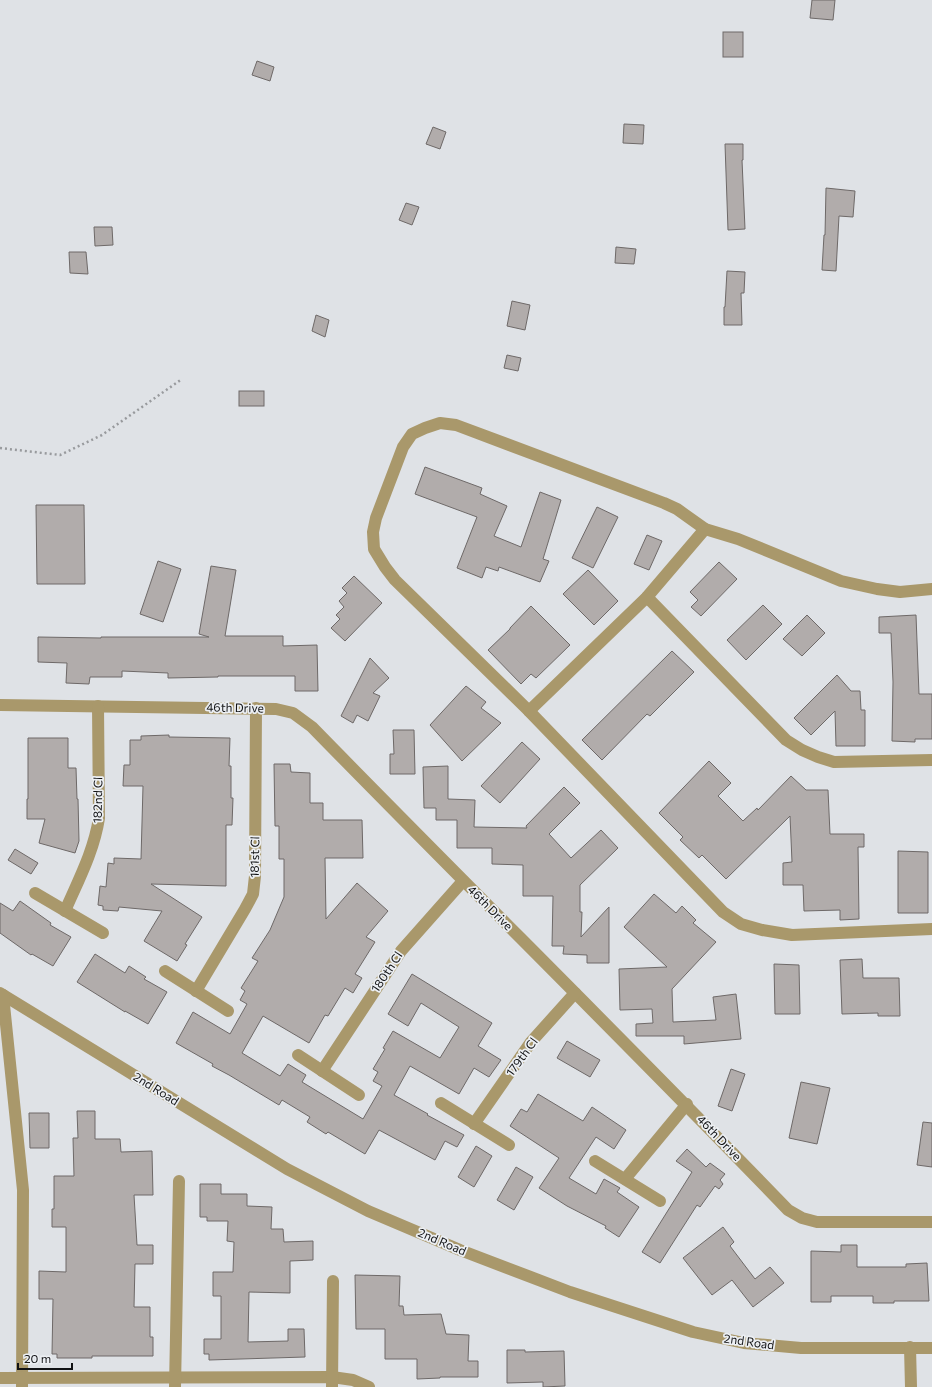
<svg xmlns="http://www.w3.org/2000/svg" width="932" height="1387" font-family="Commissioner,sans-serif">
  <rect width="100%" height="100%" fill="#dfe2e6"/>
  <g fill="#b1acab" stroke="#6e6968">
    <path d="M812,0h23l-2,20 -23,-2z"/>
    <rect x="723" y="32" width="20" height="25"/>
    <path d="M257,61l17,6 -4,14 -18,-6z"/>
    <path d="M624,124l20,1 -1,19 -20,-1z"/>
    <path d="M433,127l13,5 -6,17 -14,-5z"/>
    <path d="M725,144h18v16h-1l3,69 -17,1z"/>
    <path d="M826,188l29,3 -2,26 -14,-1 -3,55 -14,-1 2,-35h1z"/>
    <path d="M406,203l13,4 -7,18 -13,-5z"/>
    <path d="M94,227h18l1,18 -18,1z"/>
    <path d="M616,247l20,2 -2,15 -19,-1z"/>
    <path d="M69,252h17l2,22 -18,-1z"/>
    <path d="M727,271l18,1 -1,21h-3l1,32h-18v-18h1z"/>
    <path d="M512,301l18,4 -5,25 -18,-4z"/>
    <path d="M316,315l13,5 -4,17 -13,-6z"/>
    <path d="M507,355l14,3 -3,13 -14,-3z"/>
    <rect x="239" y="391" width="25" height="15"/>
    <path d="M425,467l57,21 -2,6 27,12 -13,30 27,11 19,-55 21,8 -18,59 6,2 -9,21 -41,-15 -1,4 -12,-4 -4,11 -25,-10 20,-51 -62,-23z"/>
    <path d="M36,505h48l1,79h-48z"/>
    <path d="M597,507l21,10 -25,51 -21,-10z"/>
    <path d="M647,535l15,6 -13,29 -15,-6z"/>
    <path d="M158,561l23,8 -18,53 -23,-8z"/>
    <path d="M719,562l18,17 -36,37 -10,-9 7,-7 -8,-8z"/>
    <path d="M211,566l25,4 -11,66h58v10l34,-1 1,46h-23v-15h-77v1l-50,1v-5l-46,-2v6h-32l-1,7 -23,-1 1,-20 -29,-1v-25l63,1v-1h108l-10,-3z"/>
    <path d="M588,570l30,31 -24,24 -31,-31z"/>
    <path d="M354,576l28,27 -37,38 -14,-13 9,-9 -4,-4 8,-8 -5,-6 8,-8 -5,-5z"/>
    <path d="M763,605l19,19 -36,36 -19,-20z"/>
    <path d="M531,606l39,39 -34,33 -5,-4 -10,10 -33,-34 22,-21v-1z"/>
    <path d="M807,615l18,18 -23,23 -19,-17z"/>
    <path d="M916,615l3,79h13v45h-17v3l-23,-1 1,-59 -2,-49h-12v-16z"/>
    <path d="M672,651l22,21 -44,44 -3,-2 -45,46 -20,-20z"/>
    <path d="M370,658l19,20 -16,15 7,3 -12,25 -11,-6 -4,8 -12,-7z"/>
    <path d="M837,675l14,16h9l1,19h4v36h-29l-1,-35 -24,24 -17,-17z"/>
    <path d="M466,686l20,16 -5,6 20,15 -39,38 -32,-36z"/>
    <path d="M393,730h21l1,44h-25v-20h4z"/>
    <path d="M169,735v2l61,1 -1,28h2v32h2l-1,27h-6v61l-75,-2 51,33 -17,27 2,1 -10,16 -33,-20 18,-30 -43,-4 -1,4 -15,-1v-4l-5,-1 2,-19 6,1 2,-24 6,1v-6l27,1 2,-73h-20l1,-21h6v-25h11v-4z"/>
    <path d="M28,738h40v30h8l1,31h1l1,42 -4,12 -36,-10 6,-24h-18v-20h1z"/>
    <path d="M522,742l18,17 -40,44 -19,-17z"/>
    <path d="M709,761l22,22 -13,13 25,25 14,-13 1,2 33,-34 15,14h22l2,44h34v13h-6l1,72 -19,1v-10l-36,1 -1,-26h-20v-22l9,-1 -2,-46 -64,63 -24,-24 -3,3 -19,-18 3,-3 -24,-24z"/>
    <path d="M274,764h16l1,8 19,1v30h13v17h39l1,38h-38l1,61 31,-36 31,28 -22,26 9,5 -20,32 7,4 -9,15 -8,-5 -17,28 -3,-1 -16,28 -46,-27 -21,37 38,23 8,-12 18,11 -4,7 61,37 19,-33 -9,-5 5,-9 -5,-3 12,-20 -2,-1 10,-17 47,27 19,-31 -38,-24 -13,23 -20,-12 24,-40 80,49 -14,23 23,14 -12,17 -15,-9 -15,26 -49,-28 -16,29 34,19 -1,1 37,20 -7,12 -12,-6 -10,19 -56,-30 -14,24 -37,-22 -2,2 -19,-12 3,-5 -28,-17 -3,5 -50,-30 -17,-9 1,-2 -37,-21 17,-31 37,22 17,-30 -7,-4 5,-9 -4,-3 17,-27 -6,-3 18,-28 14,-33v-38h-5v-33h-4z"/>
    <path d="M448,766v33l27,1 -1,27 53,1 -1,-2 38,-39 16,16 -31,31 22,24 30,-28 17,18 -38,37v27h2l-1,25 28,-30v56h-22v-8l-24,-1 1,-8h-12l1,-50h-30v-31l-31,-1v-16h-35v-28h-21v-12h-12l-1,-41z"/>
    <path d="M15,849l23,14 -7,11 -23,-14z"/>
    <path d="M898,851l30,1v61h-30z"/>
    <path d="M654,894l22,19 6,-7 14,14 -3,3 23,19 -44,47 1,33 43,-2 -3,-23 23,-3 5,45 -57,5v-8h-48v-12l17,-1 -1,-14 -32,1 -1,-41 48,-2 -43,-40z"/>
    <path d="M20,901l31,22 -1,2 21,12 -18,29 -21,-12 -1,1 -31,-22v-30l13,8z"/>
    <path d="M95,954l30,19 4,-7 17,11 -2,2 23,13 -19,32 -23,-13v1l-48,-30z"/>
    <path d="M862,959l1,19h36l1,38h-22v-3l-36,1 -2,-54z"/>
    <path d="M774,964l25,1 1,49h-25z"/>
    <path d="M567,1041l33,19 -10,17 -33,-19z"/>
    <path d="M731,1069l14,5 -13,37 -14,-5z"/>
    <path d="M801,1082l29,6 -13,56 -28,-6z"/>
    <path d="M538,1094l45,27 9,-14 34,23 -12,19 -18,-12 -27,41 27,16 8,-15 16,9 -3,4 22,15 -20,30 -14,-9 1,-2 -39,-20 -28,-18 20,-30 -49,-32 11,-17 6,3z"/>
    <path d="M77,1111h18v28h25l1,13 31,-1 1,44h-19l3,50h16v19h-18l-1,43h16v30h3v19h-61v2h-35v-4h-5l1,-55h-14v-28l27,1v-45h-14v-18h2v-33h20l-1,-38h5z"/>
    <path d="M29,1113h20v35h-19z"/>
    <path d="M923,1122l9,1v44l-15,-2z"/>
    <path d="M476,1146l16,10 -18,31 -16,-10z"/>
    <path d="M687,1149l19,18 4,-4 15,11 -5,6 3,4 -4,5 -4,-3 -15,21 -3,-2 -37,58 -18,-11 50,-80 -16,-11z"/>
    <path d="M516,1167l17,10 -19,33 -17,-10z"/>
    <path d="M200,1184h21v10h26v12l25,1 -1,22h12l1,13 29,-1v19l-23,1v32l-41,-1 -1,50 40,-1v-12h16l1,28 -96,3v-6h-5v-15h17v-43h-8v-24h20l1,-30 -7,-1 1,-20h-21v-4h-7z"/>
    <path d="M723,1227l11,15 -4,4 25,33 15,-12 14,16 -31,24 -21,-27 -20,15 -29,-37z"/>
    <path d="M841,1245h16v22h49v-3l21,-1 2,38h-35v2h-21v-7h-42v6h-20v-51l30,1z"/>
    <path d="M355,1275l45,1 -1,30h4l1,9 37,-1 5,20 23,1 -1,26h10v16h-38v1l-23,1v-20h-32v-30h-29z"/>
    <path d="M507,1350h18v2l39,-1 1,35 -22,1v-5l-36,1z"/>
  </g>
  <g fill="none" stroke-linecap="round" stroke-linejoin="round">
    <path stroke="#989a9d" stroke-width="2.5" stroke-dasharray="2 3" stroke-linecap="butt" d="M0,448l60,7 42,-20 80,-56"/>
    <g stroke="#a9986b" stroke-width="12">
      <path d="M932,589l-32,3 -23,-3 -36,-8 -103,-42 -33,-10 -28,-20 -13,-6 -208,-78 -16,-2 -15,5 -13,6 -9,13 -27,71 -3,14 1,17 11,18 10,13 134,131 194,201 18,12 21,6 30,5 140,-6"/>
      <path d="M647,597l139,143 16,10 16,7 16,5 98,-2"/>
      <path d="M0,705l276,4 17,4 19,14c158,162 319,320 476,483l14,8 15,4h115"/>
      <path d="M529,711l118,-114 58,-68"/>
      <path d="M35,893l68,40"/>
      <path d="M65,911c13,-30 29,-60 34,-93l-1,-112"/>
      <path d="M165,971l63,40"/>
      <path d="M196,991l49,-82 8,-15 2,-18 1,-168"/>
      <path d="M0,993l287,176 81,42 92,39 110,42 123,40 51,11 57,5h131"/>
      <path d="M3,995l20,195 -1,197"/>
      <path d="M298,1055l61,40"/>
      <path d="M322,1071l79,-120 62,-70"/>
      <path d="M441,1103l68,42"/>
      <path d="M474,1124l57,-82 44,-49"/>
      <path d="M595,1161l65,40"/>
      <path d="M625,1179l62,-75"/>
      <path d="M910,1347l1,40"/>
      <path d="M0,1378l332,-1 21,3 16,7"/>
      <path d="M175,1387l4,-206"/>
      <path d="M332,1387l1,-106"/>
    </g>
  </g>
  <g text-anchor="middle" stroke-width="3.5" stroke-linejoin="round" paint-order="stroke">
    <g font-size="12" fill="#111214" stroke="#eceff3">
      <text transform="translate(235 708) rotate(1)" y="4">46th Drive</text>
      <text transform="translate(98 800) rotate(-89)" y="4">182nd Cl</text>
      <text transform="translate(255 857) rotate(-89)" y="4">181st Cl</text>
      <text transform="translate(490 908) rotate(45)" y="4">46th Drive</text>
      <text transform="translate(387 972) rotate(-56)" y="4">180th Cl</text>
      <text transform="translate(522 1057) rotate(-54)" y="4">179th Cl</text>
      <text transform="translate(156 1089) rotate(32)" y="4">2nd Road</text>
      <text transform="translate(719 1138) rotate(46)" y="4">46th Drive</text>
      <text transform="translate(442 1242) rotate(23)" y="4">2nd Road</text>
      <text transform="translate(749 1342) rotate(8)" y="4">2nd Road</text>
    </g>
  </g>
  <path d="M18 1363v6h54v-6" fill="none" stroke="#111214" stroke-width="2"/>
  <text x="24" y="1363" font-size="12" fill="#111214" stroke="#eceff3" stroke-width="3" paint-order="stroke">20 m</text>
</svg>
